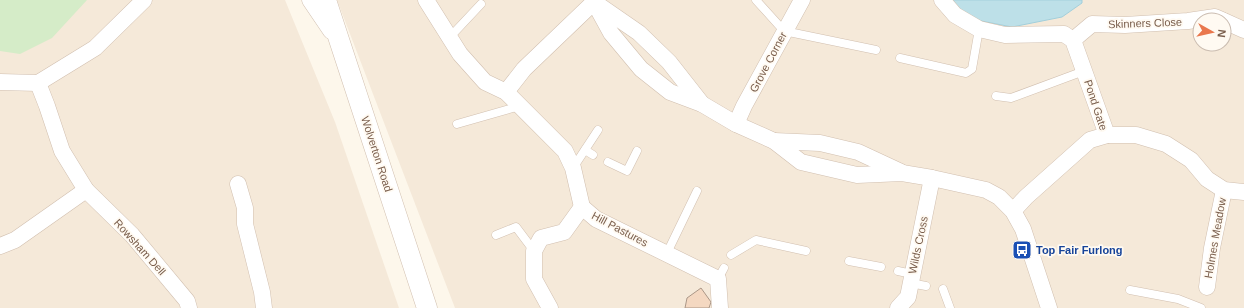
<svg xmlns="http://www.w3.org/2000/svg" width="1244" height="308" font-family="Arial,sans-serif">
  <rect width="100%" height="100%" fill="#fdf7eb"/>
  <g fill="#f5e9d9" fill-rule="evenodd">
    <path d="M0,0h285l50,122 64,186h-399z"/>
    <path d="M337,0h907v308h-789zM1200,20h24v24h-24z"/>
  </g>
  <path fill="#d5ecc8" d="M0,0h87l-35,38 -32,16 -20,-3z"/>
  <path fill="#bde0e8" stroke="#a3cfdb" d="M949,0h133v3l-20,14 -50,10 -46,-9z"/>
  <path fill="#f4d8c1" stroke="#ab9787" d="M701,288l10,14 -2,6h-24l2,-10z"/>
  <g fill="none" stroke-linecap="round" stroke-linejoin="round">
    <defs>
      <g id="service">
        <path d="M756,0l28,31 92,19"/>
        <path d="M450,37l31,-33"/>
        <path d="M900,58l66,15 6,-4 7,-40"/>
        <path d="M996,96l15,2 73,-27"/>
        <path d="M457,124l63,-18"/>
        <path d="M585,150l8,5"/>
        <path d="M608,162l19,9 10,-20"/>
        <path d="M573,168l25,-38"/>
        <path d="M496,235l20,-8 18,24"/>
        <path d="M667,253l30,-62"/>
        <path d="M731,255l25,-15 50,11"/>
        <path d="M849,261l32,6"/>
        <path d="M898,271l14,3"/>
        <path d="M718,279l6,-11"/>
        <path d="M910,283l16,3"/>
        <path d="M943,289l7,19"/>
        <path d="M1130,290l48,9 23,9"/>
      </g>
      <g id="minor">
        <path d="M310,0l21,31"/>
        <path d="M426,0l34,54 25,28 21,10 59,59 8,17 9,39 14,12 122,60 2,29"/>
        <path d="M942,0l13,15 24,14 26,6 59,-1 9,6 34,95 -17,5 -64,57 -13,14"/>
        <path d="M594,2l17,31 30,36 29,23 32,12 34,20 38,17 27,21 56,13 45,-2 30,5 54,12 13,7 14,14 10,18 26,79"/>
        <path d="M597,4l42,29 30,29 33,42"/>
        <path d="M1224,21l20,9"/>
        <path d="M1073,40l19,-16 33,1 63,-4 27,-4 7,3"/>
        <path d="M0,82l38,1 57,-35 49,-48"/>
        <path d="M38,83l9,23 15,45 24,39 46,45 55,66 2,7"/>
        <path d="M506,92l18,-23 70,-67"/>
        <path d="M736,124l8,-18 58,-106"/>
        <path d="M1107,135h29l30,9 25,16 16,19 17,11 20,2"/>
        <path d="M774,141l46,2 38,9 43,20"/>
        <path d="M238,184l7,24v16l17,68 2,16"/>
        <path d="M0,246l15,-6 71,-50"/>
        <path d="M1207,287l5,-39 12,-58"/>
        <path d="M550,308l-16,-29v-28l7,-13 23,-6 18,-25"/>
        <path d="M898,308l10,-11 24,-119"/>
      </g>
      <path id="tertiary" d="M326,0l101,308"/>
    </defs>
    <use href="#service" stroke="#d1bfaf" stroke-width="9"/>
    <use href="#minor" stroke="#d1bfaf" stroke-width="17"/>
    <use href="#tertiary" stroke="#d1bfaf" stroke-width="21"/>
    <use href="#service" stroke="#fff" stroke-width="8"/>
    <use href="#minor" stroke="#fff" stroke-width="16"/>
    <use href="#tertiary" stroke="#fff" stroke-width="20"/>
  </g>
  <defs>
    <symbol id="bus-square" viewBox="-11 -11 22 22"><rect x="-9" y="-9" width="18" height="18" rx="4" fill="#1a4fb4" stroke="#fffaf2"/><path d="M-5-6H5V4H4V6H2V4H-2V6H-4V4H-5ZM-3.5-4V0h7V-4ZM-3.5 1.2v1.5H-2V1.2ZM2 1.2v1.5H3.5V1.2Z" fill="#fff"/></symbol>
  </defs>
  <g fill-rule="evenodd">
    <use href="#bus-square" x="1011" y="239" width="22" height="22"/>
  </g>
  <g text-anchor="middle" stroke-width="3.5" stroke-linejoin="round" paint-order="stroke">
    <g font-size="11" fill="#7a5e4c" stroke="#fffaf2">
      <text transform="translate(1145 23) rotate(-2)" y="4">Skinners Close</text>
      <text transform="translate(768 62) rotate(-62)" y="4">Grove Corner</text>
      <text transform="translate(1096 105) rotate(72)" y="4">Pond Gate</text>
      <text transform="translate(377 154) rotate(72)" y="4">Wolverton Road</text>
      <text transform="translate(620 229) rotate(28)" y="4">Hill Pastures</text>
      <text transform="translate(1215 238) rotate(-80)" y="4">Holmes Meadow</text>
      <text transform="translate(918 245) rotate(-78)" y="4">Wilds Cross</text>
      <text transform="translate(140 247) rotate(48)" y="4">Rowsham Dell</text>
    </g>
    <g font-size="11" font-weight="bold" fill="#164399" stroke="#fffaf2" text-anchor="start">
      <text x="1036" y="254">Top Fair Furlong</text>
    </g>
  </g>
  <g transform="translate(1212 32) rotate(98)"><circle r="19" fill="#fffaf2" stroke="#cabcb0"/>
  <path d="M0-3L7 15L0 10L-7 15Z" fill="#e9774d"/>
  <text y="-6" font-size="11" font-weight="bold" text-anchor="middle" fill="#7a5e4c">N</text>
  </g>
</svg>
